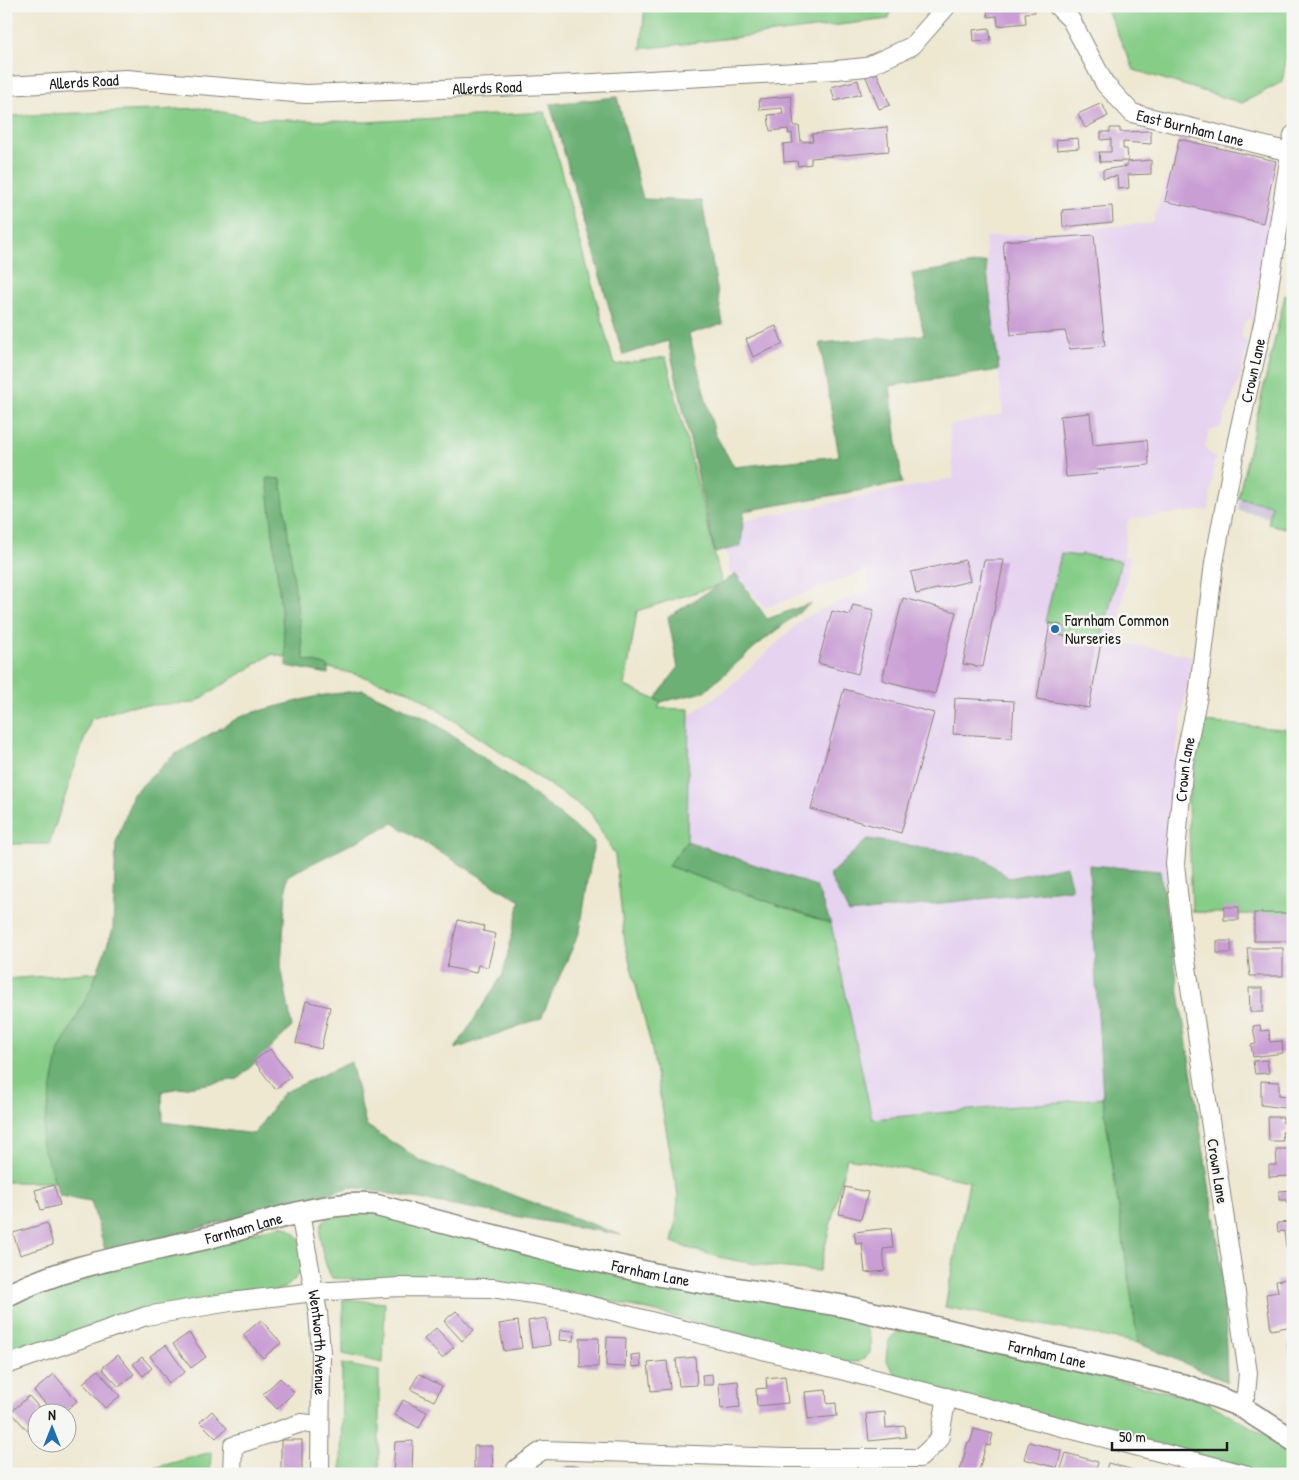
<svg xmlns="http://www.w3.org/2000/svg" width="1299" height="1480" font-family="'Patrick Hand',sans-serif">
  <rect width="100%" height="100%" fill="#f6f6f2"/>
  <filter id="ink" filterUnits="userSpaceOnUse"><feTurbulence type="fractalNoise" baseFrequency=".02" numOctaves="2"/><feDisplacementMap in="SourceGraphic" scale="10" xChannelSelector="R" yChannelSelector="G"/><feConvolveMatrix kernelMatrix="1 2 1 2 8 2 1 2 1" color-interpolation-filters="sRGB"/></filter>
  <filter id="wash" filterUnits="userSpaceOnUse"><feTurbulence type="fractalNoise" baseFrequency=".0096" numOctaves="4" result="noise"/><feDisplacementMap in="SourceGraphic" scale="20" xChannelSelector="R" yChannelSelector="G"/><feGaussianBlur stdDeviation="1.12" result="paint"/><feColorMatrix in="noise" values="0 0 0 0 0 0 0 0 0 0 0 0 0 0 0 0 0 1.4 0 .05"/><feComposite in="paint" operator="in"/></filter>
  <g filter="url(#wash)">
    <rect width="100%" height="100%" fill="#eee8d1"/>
    <path fill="#e6d3f0" d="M1178,139l98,22 -8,71 -16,86 -8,4 -3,14 7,6 -9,39 -18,46 -12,4 -4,17 10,10 -6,52 -75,8 -6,3 -4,35 6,1 -14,84 76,15 -20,122 1,114h-6l-7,-21 -71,-6 14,233 -231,21 -41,-195 -15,-38 -129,-45 2,-126 37,-25 79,-73 65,-28 -3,-19 -102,38 -29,-33 -7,-1v-13l-11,-35 236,-48 -5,-52 54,-12 -18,-177 168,-14 14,-45h3z"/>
    <path fill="#c8c0d8" d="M1240,498l32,7 -2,13 -32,-8z"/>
    <g fill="#86cd88" stroke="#517452">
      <path d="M645,6h246l-2,13 -248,30z"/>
      <path d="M1105,6h188v17l-11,59 -40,21 -108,-33z"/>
      <path d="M201,108l59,11 106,3 179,-10 69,253 52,-8 56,227 -85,27 -12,75 36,16 -3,6 31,1 -2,132 -19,25 163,58 41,195 231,-21 35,245 -193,-36 24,-126 -122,-23 -28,113c-51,-4 -100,-10 -147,-29l4,-19 2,-27 -27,-151 -26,-102 -10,-88 -25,-43 -179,-120 -53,-17 -86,-21 -78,49 -65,3 -38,13 -42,125h-43v-728z"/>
      <path d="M1293,293v237l-25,-6 4,-19 -34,-7 47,-203z"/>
      <path d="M1061,554l19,2 1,-2 40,7 -20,81 -42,-7 2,-10 -16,-3z"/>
      <path d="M1204,722l89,8v186l-101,-4 -4,-110z"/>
      <path d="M100,972l-39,210h-55v-203z"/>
      <path d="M350,1208l501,104c16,15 21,20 19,41l-11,9h-15l-187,-50 -96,-22 -229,-12c-7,-11 -18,-48 -7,-59 7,-8 15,-9 25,-11z"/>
      <path d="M283,1225c31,16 27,46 0,64l-277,71v-56l35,-18z"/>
      <path d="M343,1299l42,4 -2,60 -40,-9z"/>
      <path d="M910,1330l68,18 225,52 90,50v24h-28l-358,-93 -11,-6 -10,-15c2,-21 2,-27 24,-30z"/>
      <path d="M342,1364l37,7v103h-38z"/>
      <path d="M211,1452l-1,22h-77z"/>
    </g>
    <g fill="#6cb074" stroke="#446648">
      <path d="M617,97l26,102 59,2 21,123 -34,10 26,100 19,33 105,-11 -19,-113 104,-8 -12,-61 74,-12 13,108 -109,16 12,97 -158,28 -3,35 -26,7 -47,-212 -45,14 -73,-251z"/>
      <path d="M267,478l14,1 23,180 24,7v8l-41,-8z"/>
      <path d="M736,574l31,45 44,-16 -56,44 -51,45 -43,10 -6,-3 23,-31 -10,-51z"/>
      <path d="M363,690l67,30 92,65 72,57 -14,89 -39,87 -86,31 48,-75 17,-73 -127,-78 -106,53 -6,90 11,61 -54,52 -76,12 1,31 91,12 29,-41 68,-31 15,63 55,36 200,74 -269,-48 -246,66 -15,-52 -31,-5 -19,-54 18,-92 32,-61 22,-60 3,-86 17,-49 41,-39 69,-40 75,-19z"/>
      <path d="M868,839l114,18 27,21 57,-12 6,23 -223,24 -20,-38z"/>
      <path d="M687,841l129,45 15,38 -163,-58z"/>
      <path d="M1089,865l71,6 64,410 3,101 -89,-39 -35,-245z"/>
    </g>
    <g id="blocks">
      <g fill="#c99ed4">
        <path d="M992,6h42l1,6 -10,1 1,10 -28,3 -1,-10 -9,1 -1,-7h6z"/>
        <path d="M989,28l2,12 -17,1 -1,-11z"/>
        <path d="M877,73l13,32 -11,4 -13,-32z"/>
        <path d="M858,80l3,14 -26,7 -4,-14z"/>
        <path d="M791,96l3,30h5l2,16 12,-1 -1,-7 75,-7 2,24 -78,7v6l-13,2 -1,-5 -13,1 -1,-18 10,-1 -1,-10 -3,1 -1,-5 -18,2 -2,-16 15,-1 -1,-6 -22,2 -1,-11z"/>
        <path d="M1102,103l6,13 -23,12 -7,-14z"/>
        <path d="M1110,128h10v4l31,-1v13l-28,-2v7h4l1,12 -28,1 -1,-10h12v-13l-10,1v-8h9z"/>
        <path d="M1078,138l1,10 -22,2 -1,-10z"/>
        <path d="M1179,139l97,22 -13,62 -98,-22z"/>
        <path d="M1151,160v14l-23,1 1,13 -11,1 -1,-13 -14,2v-8l24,-4v-4z"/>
        <path d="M1112,206l1,16 -50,5 -1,-17z"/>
        <path d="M1094,235l11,111 -35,3 -5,-18 -54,4 -8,-94z"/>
        <path d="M776,326l7,18 -30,13 -7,-18z"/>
        <path d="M1090,413l3,32 54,-5 2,25 -53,5 1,4 -31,3 -6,-61z"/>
        <path d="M965,560l5,21 -54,13 -5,-22z"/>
        <path d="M984,560h20l-21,107 -20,-3z"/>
        <path d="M903,598l53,14 -21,82 -53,-14z"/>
        <path d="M853,605l21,5 -16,64 -40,-11 14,-52 18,4z"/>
        <path d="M1050,623l11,2 -2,10 42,7 -12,66 -52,-9z"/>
        <path d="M844,689l90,24 -33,120 -90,-24z"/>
        <path d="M955,698l59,3 -2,36 -59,-3z"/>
        <rect x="1224" y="907" width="15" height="13"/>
        <rect x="1254" y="913" width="39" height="28"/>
        <path d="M458,920l26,6 -1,5 13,3 -8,33 -10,-2 -2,8 -29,-6z"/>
        <rect x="1217" y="941" width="14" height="12"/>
        <path d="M1247,948h36v28h-33z"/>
        <path d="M1249,988h14v24h-13z"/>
        <path d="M306,1001l24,6 -9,42 -25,-6z"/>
        <path d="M1260,1025l1,6 8,-1 1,12 12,-1 1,12 -30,4 -2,-12 5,-1 -3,-18z"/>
        <path d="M270,1049l21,28 -16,12 -21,-28z"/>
        <path d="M1267,1060l2,13 -14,1 -2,-13z"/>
        <path d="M1261,1081l18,1v13l14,2 -1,12 -31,-4z"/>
        <path d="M1268,1117h15v6h5v9h-6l1,9h-14z"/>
        <path d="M1276,1149h17v27l-24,1v-12h8z"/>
        <path d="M54,1185l6,20 -19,5 -6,-20z"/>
        <path d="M845,1187l23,5 -7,27 -22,-5z"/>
        <path d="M1293,1190v14h-5l-1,-4h-8v-9z"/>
        <path d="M1293,1222v24l-7,1 -2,-16 -6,1 -1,-9z"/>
        <path d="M47,1223l6,22 -33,10 -7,-22z"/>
        <path d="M891,1228l2,20 -10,1 2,22 -20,2 -3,-30 -6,1 -2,-12z"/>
        <path d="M1291,1278l2,20 -4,1 4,27 -22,4 -5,-36 12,-2 -2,-11z"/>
        <path d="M456,1311l18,19 -12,11 -18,-20z"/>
        <path d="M546,1318l4,27 -18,3 -4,-27z"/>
        <path d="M261,1320l20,23 -18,15 -20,-23z"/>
        <path d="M518,1321l4,27 -18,3 -5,-27z"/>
        <path d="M436,1328l18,19 -12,11 -18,-19z"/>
        <path d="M560,1330l15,1 -1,10 -15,-1z"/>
        <path d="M189,1333l17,24 -15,11 -18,-24z"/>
        <path d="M607,1337l19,1 -1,29 -19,-1z"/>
        <path d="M580,1338h19l-1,29h-18z"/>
        <path d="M1293,1344v20l-2,1 -3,-20z"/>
        <path d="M166,1345l19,27 -16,11 -19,-27z"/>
        <path d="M640,1354l1,12 -9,1 -1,-12z"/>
        <path d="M118,1355l16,19 -15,13 -17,-19z"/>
        <path d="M142,1357l10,11 -9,8 -10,-12z"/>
        <path d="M695,1357l2,28 -18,1 -3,-27z"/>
        <path d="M667,1361l3,28 -19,2 -3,-28z"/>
        <path d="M98,1370l22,26 -15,12 -22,-25z"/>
        <path d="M54,1374l23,27 -13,11h-11l-19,-21z"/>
        <path d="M419,1374l23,12 -8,15 -24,-12z"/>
        <path d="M712,1374l1,11h-10l-1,-10z"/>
        <path d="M785,1376l3,27 -31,3 -1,-17 11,-1 -1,-10z"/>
        <path d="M280,1378l14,14 -17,17 -14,-15z"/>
        <path d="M738,1381l2,26 -19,2 -2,-26z"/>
        <path d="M826,1390l1,14 9,-1 1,13 -29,3 -3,-27z"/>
        <path d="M29,1396l14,16h-5v23l-4,3 -23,-26z"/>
        <path d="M403,1400l24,12 -8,16 -24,-13z"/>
        <path d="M212,1411l15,17 -11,10 -16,-16z"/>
        <path d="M885,1412l1,16 19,-2 1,11 -37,4 -3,-27z"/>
        <path d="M974,1429l19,5 -3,12 -4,-1 -8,29h-19l9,-32 2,1z"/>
        <rect x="281" y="1440" width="21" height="34"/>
        <path d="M413,1441l-1,33h-19l2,-32z"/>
        <path d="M1029,1442l33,9 -5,17 -33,-9z"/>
        <path d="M474,1446h18l1,28h-19z"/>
        <path d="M1066,1453l32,9 -3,12h-17l-17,-5z"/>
        <path d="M1108,1463l33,9 -1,2h-35z"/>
        <path d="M564,1466h16v8h-17z"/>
      </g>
    </g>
  </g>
  <g filter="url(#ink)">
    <use href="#blocks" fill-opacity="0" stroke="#858276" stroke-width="1"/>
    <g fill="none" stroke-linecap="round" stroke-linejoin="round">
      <defs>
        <g id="minor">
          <path id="s1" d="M1057,6l14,14 34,64 27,29 158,39"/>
          <path id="s2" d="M6,86l120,-7 180,15 269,-10 261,-14 30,-3 46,-21 35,-40"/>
          <path id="s3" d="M300,1213l18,100 3,40 -1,121"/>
          <path d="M6,1365l140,-49 84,-14 84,-10 86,-5 92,1 73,11 679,175"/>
          <path id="s4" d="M1240,1406l6,-12 2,-21 -64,-426 -9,-83 9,-103 14,-65 16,-133 23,-123 27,-121 29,-184"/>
          <path d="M232,1474l1,-28 68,-23 19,2"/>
          <path d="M516,1474v-5l27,-19 243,8h134l19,-18 8,-43"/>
        </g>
        <g id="tertiary">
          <path id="s5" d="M6,1296c63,-33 136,-42 205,-59 53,-13 108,-37 164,-32l186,48 102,23 180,30 344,80 53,20 53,34"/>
        </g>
      </defs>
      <use href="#minor" stroke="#858276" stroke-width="20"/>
      <use href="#tertiary" stroke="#858276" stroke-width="24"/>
      <use href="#minor" stroke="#fff" stroke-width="18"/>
      <use href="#tertiary" stroke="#fff" stroke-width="21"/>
    </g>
  </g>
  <circle fill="#1f6fb2" stroke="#f6f6f2" stroke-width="2" cx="1055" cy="629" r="5"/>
  <g text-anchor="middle" stroke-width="5" stroke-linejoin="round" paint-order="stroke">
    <g font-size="16" fill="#1c1c1c" stroke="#f6f6f2">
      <text dy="6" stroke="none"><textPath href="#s2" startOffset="78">Allerds Road</textPath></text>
      <text dy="6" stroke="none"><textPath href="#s2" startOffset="482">Allerds Road</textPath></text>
      <text dy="6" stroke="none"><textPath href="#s1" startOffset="192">East Burnham Lane</textPath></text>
      <text dy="6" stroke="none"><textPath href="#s4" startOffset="1049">Crown Lane</textPath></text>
      <text dy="6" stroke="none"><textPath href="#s4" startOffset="644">Crown Lane</textPath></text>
      <text transform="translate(1218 1171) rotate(81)" y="6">Crown Lane</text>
      <text dy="6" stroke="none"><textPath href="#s5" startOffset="248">Farnham Lane</textPath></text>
      <text dy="6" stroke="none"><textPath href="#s5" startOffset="666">Farnham Lane</textPath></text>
      <text dy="6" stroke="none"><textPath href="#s3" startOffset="131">Wentworth Avenue</textPath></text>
      <text dy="6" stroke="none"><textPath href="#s5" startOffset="1071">Farnham Lane</textPath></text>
    </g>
    <g font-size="16" fill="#1c1c1c" stroke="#f6f6f2" text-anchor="start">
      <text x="1065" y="626">Farnham Common<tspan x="1065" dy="18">Nurseries</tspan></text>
    </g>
  </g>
  <rect width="1299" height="1480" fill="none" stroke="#f6f6f2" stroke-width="25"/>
  <g transform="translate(52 1428)"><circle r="24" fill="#f6f6f2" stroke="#9f9f9c"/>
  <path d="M0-4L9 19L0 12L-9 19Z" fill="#1f6fb2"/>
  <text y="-8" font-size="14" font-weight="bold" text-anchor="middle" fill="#1c1c1c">N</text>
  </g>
  <path d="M1112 1442v8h115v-8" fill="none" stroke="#1c1c1c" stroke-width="2.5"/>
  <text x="1119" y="1442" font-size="15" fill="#1c1c1c" stroke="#f6f6f2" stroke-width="4" paint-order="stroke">50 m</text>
</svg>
